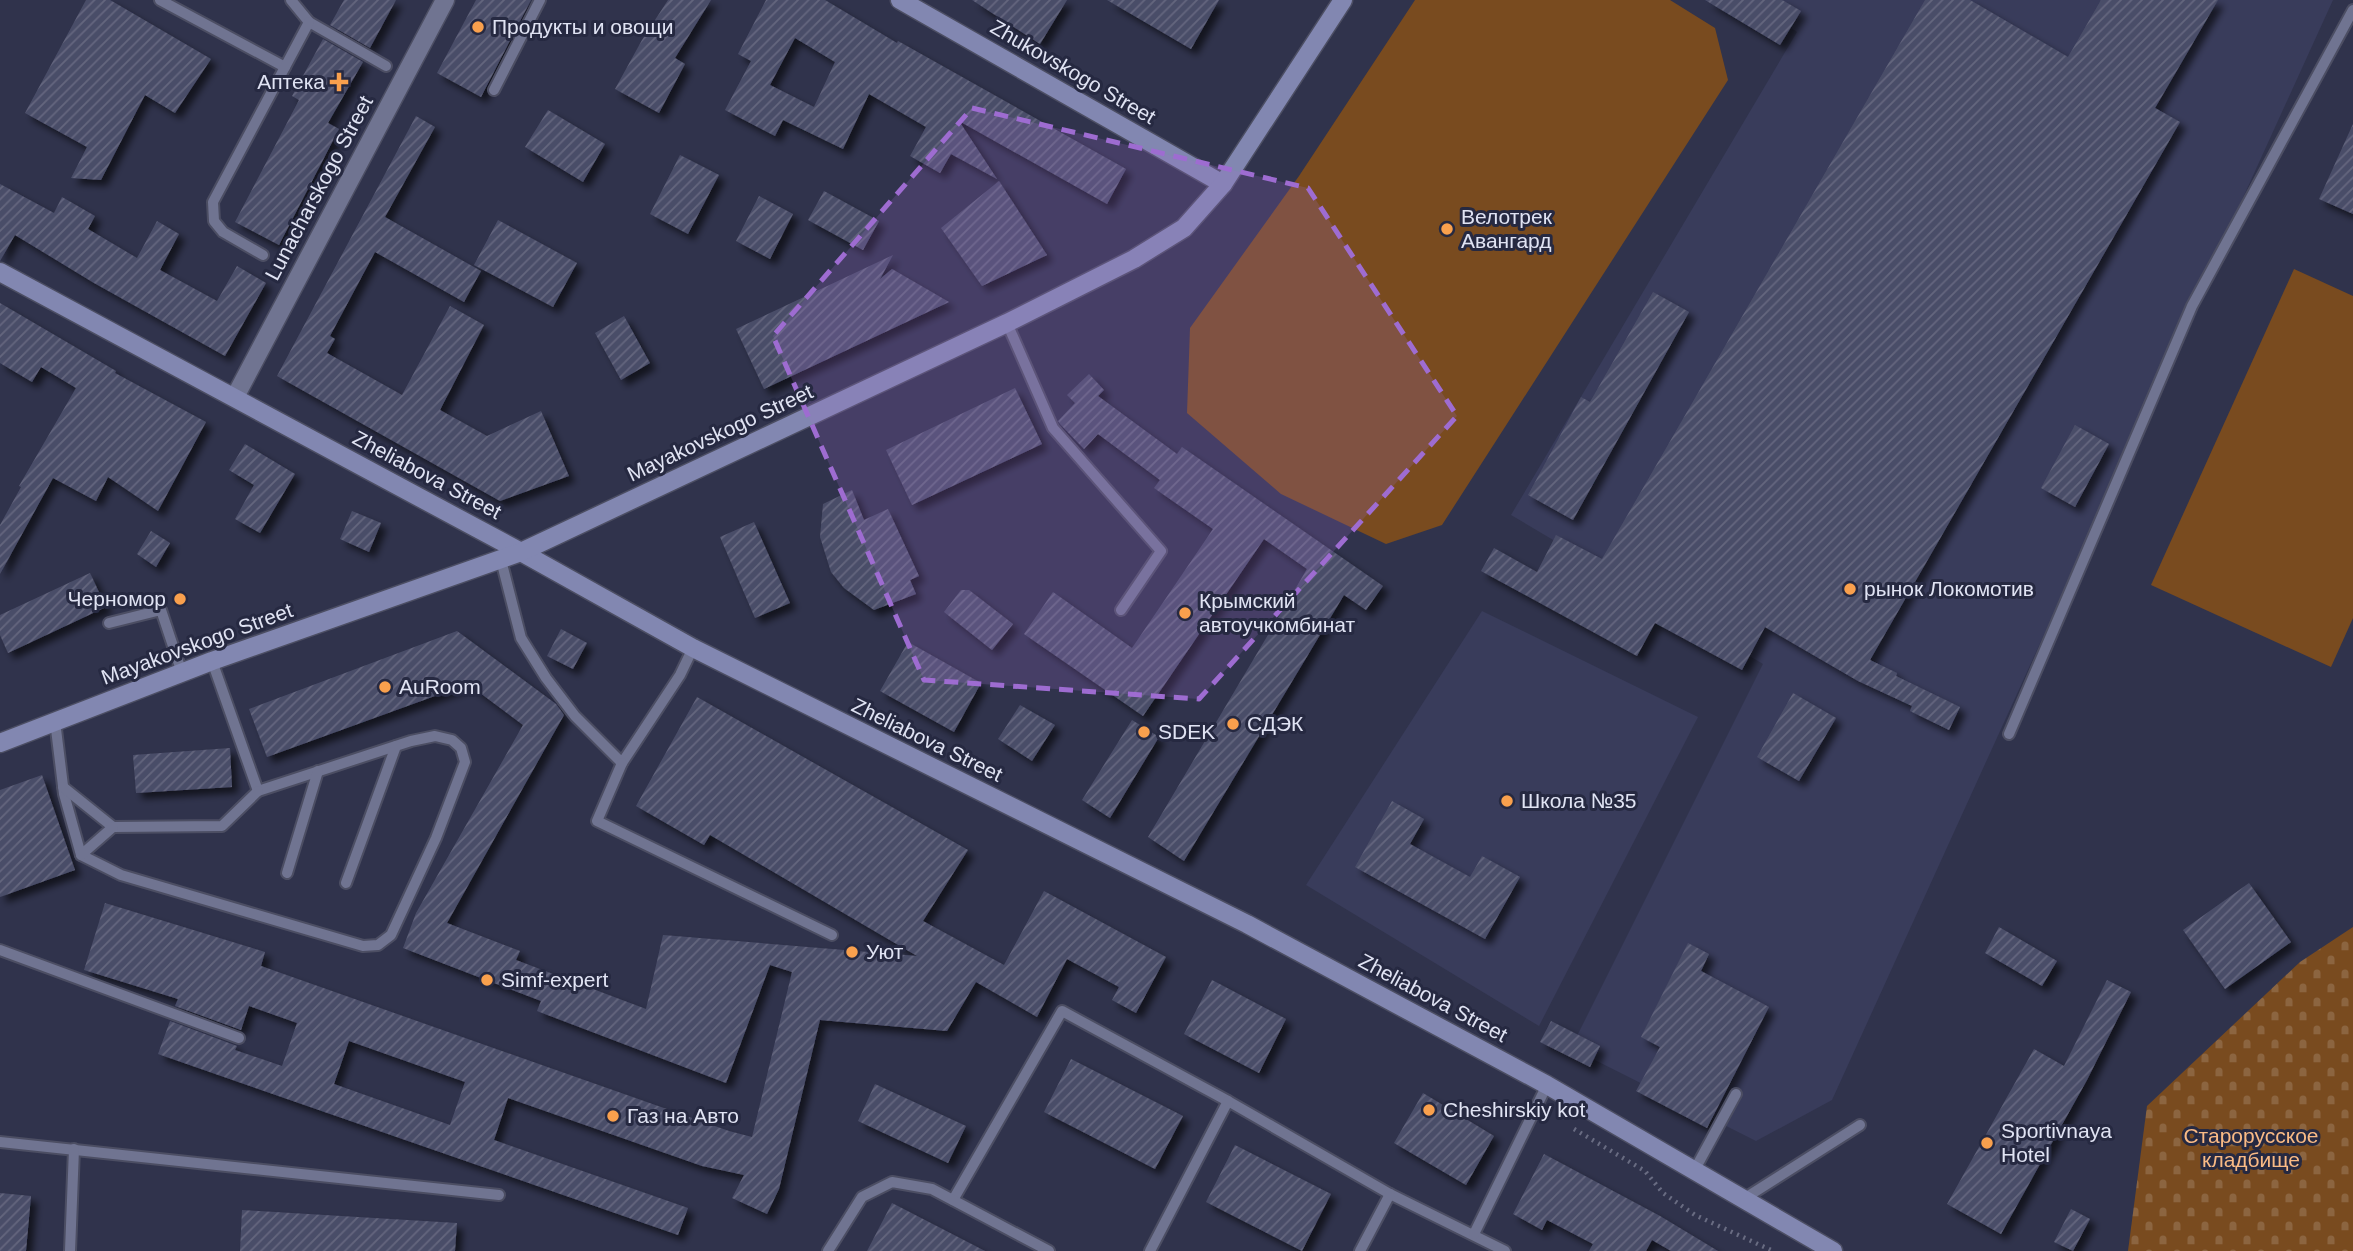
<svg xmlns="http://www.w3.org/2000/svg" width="2353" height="1251" font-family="Arial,sans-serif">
  <defs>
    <pattern id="cemetery-stones" width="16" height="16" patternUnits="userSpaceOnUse" patternTransform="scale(1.75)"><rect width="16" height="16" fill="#794b1f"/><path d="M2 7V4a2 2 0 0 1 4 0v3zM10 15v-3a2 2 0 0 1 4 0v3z" fill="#8c6540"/></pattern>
    <pattern id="building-hatch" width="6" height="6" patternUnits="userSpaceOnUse" patternTransform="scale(1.75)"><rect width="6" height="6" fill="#4a4d68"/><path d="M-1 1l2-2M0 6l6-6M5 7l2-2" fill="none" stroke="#64667e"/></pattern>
    <filter id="shadow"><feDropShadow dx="6" dy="6" stdDeviation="3.5" flood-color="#0009"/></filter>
  </defs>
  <rect width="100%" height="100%" fill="#30334c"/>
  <g fill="#393c5b">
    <path d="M1751,0h582l-501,1100 -76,41 -185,-93 192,-384 -252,-149 286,-483z"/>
    <path d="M1482,611l216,106 -159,309 -233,-141z"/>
  </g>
  <path fill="url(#cemetery-stones)" d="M2353,927v324h-225l19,-145 153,-144z"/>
  <g fill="#794b1f">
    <path d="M1415,0h255l45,28 13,52 -286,445 -56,19 -105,-50 -94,-81 3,-85 109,-152z"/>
    <path d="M2294,269l59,27v322l-22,49 -180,-82z"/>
  </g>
  <g fill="url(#building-hatch)" fill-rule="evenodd" filter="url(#shadow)">
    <path d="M86,0h24l101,59 -36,54 -30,-18 -44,85 -30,-2 16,-31 -62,-34z"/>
    <path d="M344,0h52l-26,48 -40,-23z"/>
    <path d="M476,0h55l-50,97 -44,-24z"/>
    <path d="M668,0h43l-36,58 10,6 -26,49 -44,-24 27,-49z"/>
    <path d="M766,0h59l72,43 1,-2 228,128 -19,35 -148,-83 38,58 -46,-25 -11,19 -30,-17 16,-29 -57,-33 -26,55 -60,-29 -8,16 -50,-26 26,-49 -13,-7zM795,38l40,24 -21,45 -44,-22z"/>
    <path d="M972,0h95l-27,44z"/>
    <path d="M1107,0h112l-28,49z"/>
    <path d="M1705,0h77l19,11 -21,34z"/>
    <path d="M1925,0h45l98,57 33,-57h117l-63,108 25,14 -310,538 27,13 -1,3 64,31 -11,23 -39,-19 2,-5 -54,-25 -93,-54 -23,43 -87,-47 -18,33 -156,-85 13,-23 43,24 19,-37 46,24z"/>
    <path d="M323,39l40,23 -35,61 11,6 -60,116 -44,-23 64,-122 -7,-4z"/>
    <path d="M548,110l57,34 -22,38 -58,-35z"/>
    <path d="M416,116l19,11 -50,90 96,54 -17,31 -89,-50 -45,84 5,3 -8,14 75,42 48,-89 34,19 -44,85 47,26 54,-25 28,65 -69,25 -223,-125z"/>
    <path d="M2353,124v90l-34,-15z"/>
    <path d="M680,155l39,20 -31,59 -38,-20z"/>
    <path d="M999,181l48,74 -65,31 -41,-58z"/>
    <path d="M0,184l54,29 8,-16 33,19 -7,13 49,29 20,-37 22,13 -19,36 57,31 20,-35 29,17 -41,73 -131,-73 -79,-48 -15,26z"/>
    <path d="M824,191l55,30 -16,29 -55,-30z"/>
    <path d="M759,196l34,18 -23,45 -34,-18z"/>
    <path d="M498,220l79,43 -24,44 -79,-42z"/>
    <path d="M893,255l-13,24 12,-10 57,33 -185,87 -28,-60z"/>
    <path d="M1653,292l36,20 -116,208 -45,-25 53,-98 9,5z"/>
    <path d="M0,303l116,68 -1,2 91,49 -48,89 -50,-34 -12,24 -43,-23 -53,96v-49l21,-38 -2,-1 57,-98 -35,-21 -9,15 -32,-19z"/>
    <path d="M624,316l26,47 -29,17 -26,-47z"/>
    <path d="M1089,374l15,16 -6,6 79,58 5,-7 201,139 -17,24 -22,-15 -160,266 -36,-24 159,-268 -43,-30 -121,177 -119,-82 29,-42 79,56 81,-119 -59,-41 6,-8 -62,-46 -14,15 -24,-25 -2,-3 17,-18 -8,-8z"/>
    <path d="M1015,388l27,56 -130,61 -26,-55z"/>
    <path d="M2075,425l34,19 -34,63 -34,-19z"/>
    <path d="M245,444l50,30 -35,59 -25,-14 19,-34 -25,-15z"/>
    <path d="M852,490l12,30 24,-11 31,67 -9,4 6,14 -42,16 -30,-22 -13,-16 -11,-35 3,-33z"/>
    <path d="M352,511l29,12 -12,29 -29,-13z"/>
    <path d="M754,522l36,81 -35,15 -35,-81z"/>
    <path d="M151,531l19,12 -14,24 -19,-13z"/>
    <path d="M90,573l16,34 -98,46 -8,-18v-20z"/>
    <path d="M961,590h8l44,34 -21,26 -48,-38z"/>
    <path d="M561,629l26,14 -14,26 -26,-13z"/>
    <path d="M457,631l99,73 8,11 -117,208 73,28 -4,9 130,49 17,-74 254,21 -207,-121 -6,10 -68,-39 61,-109 271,153 -45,71 81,44 40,-74 122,66 -30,56 -24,-13 7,-13 -52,-28 -30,58 -61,-35 -29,49 -127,-11 -41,169 -12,25 -35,-16 12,-23 -42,-9 -194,-68 -14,42 194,68 -10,27 -520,-181 12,-33 67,25 -2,4 47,16 15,-43 -48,-17 -8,24 -66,-24 3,-7 -94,-29 21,-67 160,49 -4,14 468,165 23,6 40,-165 -22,-7 -44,118 -189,-72 4,-10 -138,-53 13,-35 107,-188 -55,-41 -201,73 -18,-48zM349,1041l116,41 -15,43 -116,-41z"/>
    <path d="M908,642l73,41 -27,49 -74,-41z"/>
    <path d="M1793,693l43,25 -37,63 -42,-24z"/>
    <path d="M1020,705l35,20 -23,36 -34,-22z"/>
    <path d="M1132,720l27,17 -49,81 -28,-18z"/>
    <path d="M230,748l2,39 -96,6 -3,-38z"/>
    <path d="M42,775l33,95 -75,27v-107z"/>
    <path d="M1392,801l32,18 -14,25 60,33 12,-21 38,21 -35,62 -130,-72z"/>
    <path d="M2249,883l42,59 -66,47 -42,-59z"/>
    <path d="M1999,927l58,34 -15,25 -57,-33z"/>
    <path d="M1688,943l21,11 -8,17 68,36 -62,121 -71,-37 24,-44 -19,-10z"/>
    <path d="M1212,980l74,39 -27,54 -75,-39z"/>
    <path d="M2107,980l24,12 -44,88 -86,154 -54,-30 87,-155 30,17z"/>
    <path d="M1551,1021l49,25 -10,21 -50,-25z"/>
    <path d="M1071,1059l112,57 -28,53 -111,-57z"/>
    <path d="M875,1084l91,42 -18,37 -90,-42z"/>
    <path d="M1423,1093l71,43 -28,49 -72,-42z"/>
    <path d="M1235,1145l96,49 -29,57 -96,-49z"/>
    <path d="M1544,1154l116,62 58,35h-47l-19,-11 -6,11h-57l4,-7 -46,-24 -5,10 -29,-16z"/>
    <path d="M0,1193l31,3 -5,55h-26z"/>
    <path d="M892,1203l93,48h-118z"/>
    <path d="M2071,1209l19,10 -17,32 -19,-9z"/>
    <path d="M242,1210l215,13 -2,28h-215z"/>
  </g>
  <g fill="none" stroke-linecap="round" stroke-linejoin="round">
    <defs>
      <g id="service">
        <path d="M160,0l125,67"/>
        <path d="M291,0l18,22 77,44"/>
        <path d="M494,90l46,-90"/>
        <path d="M263,255l-40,-23 -9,-11 -1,-19 96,-180"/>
        <path d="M1007,323l46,105 108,123 -40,59"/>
        <path d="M501,560l20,78 25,40 29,38 47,47 58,-88 13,-27"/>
        <path d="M109,623l52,-13 21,63"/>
        <path d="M55,721l9,73 17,61 40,20 242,71 15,-1 13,-10 45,-97 29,-76 -4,-14 -9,-8 -17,-4 -24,5 -153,50 -46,-130"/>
        <path d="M2009,734l183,-428 161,-296"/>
        <path d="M622,763l-25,58 235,114"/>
        <path d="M63,787l50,40 109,-1 36,-35"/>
        <path d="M81,855l32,-28"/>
        <path d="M287,873l31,-102"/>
        <path d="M346,883l50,-137"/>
        <path d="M0,950l239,88"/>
        <path d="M0,1142l499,53"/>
        <path d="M1694,1171l42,-77"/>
        <path d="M953,1200l109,-189 166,90 162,93 115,57"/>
        <path d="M1742,1200l118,-75"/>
        <path d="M1474,1234l73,-149"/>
        <path d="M70,1251l4,-102"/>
        <path d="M828,1251l34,-54 30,-15 40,7 117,62"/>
        <path d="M1150,1251l78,-150"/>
        <path d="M1360,1251l30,-57"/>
      </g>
      <path id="minor" d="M235,397l210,-397"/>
      <g id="secondary">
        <path d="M900,0l323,184"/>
        <path d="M0,272l521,280 172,96 554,276 300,161 286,166"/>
        <path d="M0,743l212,-82 309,-109 486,-229 127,-64 50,-31 39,-44 120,-184"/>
      </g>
    </defs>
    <use href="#service" stroke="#4c4e63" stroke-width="14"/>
    <use href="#minor" stroke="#4c4e63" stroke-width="21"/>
    <use href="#secondary" stroke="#4c4e63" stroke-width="21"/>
    <path stroke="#696c82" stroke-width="4.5" stroke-dasharray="2 5" stroke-linecap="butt" d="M1574,1129l71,42 18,22 32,22 78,36"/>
    <use href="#service" stroke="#707491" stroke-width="10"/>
    <use href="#minor" stroke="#707491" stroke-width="18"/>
    <use href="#secondary" stroke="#8287b1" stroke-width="18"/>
  </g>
  <path fill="#9e6cd1" fill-opacity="0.2" stroke="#9e6cd1" stroke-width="5" stroke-dasharray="14 9" stroke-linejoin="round" d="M972,108l336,80 149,228 -258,283 -275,-19 -151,-344z"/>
  <g fill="#f9a04d" stroke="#262941" stroke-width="2.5">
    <circle cx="478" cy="27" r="7"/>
    <path d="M335.5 71.5h7v7h7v7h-7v7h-7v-7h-7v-7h7z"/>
    <circle cx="1447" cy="229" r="7"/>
    <circle cx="1850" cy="589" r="7"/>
    <circle cx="180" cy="599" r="7"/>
    <circle cx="1185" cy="613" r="7"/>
    <circle cx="385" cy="687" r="7"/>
    <circle cx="1233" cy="724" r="7"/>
    <circle cx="1144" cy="732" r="7"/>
    <circle cx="1507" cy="801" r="7"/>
    <circle cx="852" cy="952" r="7"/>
    <circle cx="487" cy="980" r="7"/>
    <circle cx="1429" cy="1110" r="7"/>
    <circle cx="613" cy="1116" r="7"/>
    <circle cx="1987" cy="1143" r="7"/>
  </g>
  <g text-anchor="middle" stroke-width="6" stroke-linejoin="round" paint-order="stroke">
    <g font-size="21" fill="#e0e3f3" stroke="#262941" text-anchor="start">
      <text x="492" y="34">Продукты и овощи</text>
      <text x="325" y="89" text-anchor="end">Аптека</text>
      <text x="1461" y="224">Велотрек<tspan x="1461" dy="24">Авангард</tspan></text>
      <text x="1864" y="596">рынок Локомотив</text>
      <text x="166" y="606" text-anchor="end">Черномор</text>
      <text x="1199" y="608">Крымский<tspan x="1199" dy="24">автоучкомбинат</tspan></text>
      <text x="399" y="694">AuRoom</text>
      <text x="1247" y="731">СДЭК</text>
      <text x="1158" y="739">SDEK</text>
      <text x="1521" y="808">Школа №35</text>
      <text x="866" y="959">Уют</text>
      <text x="501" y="987">Simf-expert</text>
      <text x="1443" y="1117">Cheshirskiy kot</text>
      <text x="627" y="1123">Газ на Авто</text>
      <text x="2001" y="1138">Sportivnaya<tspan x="2001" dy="24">Hotel</tspan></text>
    </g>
    <g font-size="21" fill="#e0e3f3" stroke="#262941">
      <text transform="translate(1073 72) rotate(30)" y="7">Zhukovskogo Street</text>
      <text transform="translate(319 188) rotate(-62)" y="7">Lunacharskogo Street</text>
      <text transform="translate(720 433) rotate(-25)" y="7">Mayakovskogo Street</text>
      <text transform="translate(427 475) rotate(28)" y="7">Zheliabova Street</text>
      <text transform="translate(197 644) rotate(-20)" y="7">Mayakovskogo Street</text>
      <text transform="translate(927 740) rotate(26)" y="7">Zheliabova Street</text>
      <text transform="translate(1433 998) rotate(28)" y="7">Zheliabova Street</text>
    </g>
    <g font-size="21" fill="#f9ba85" stroke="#262941">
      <text x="2251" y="1143">Старорусское<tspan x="2251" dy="24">кладбище</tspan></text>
    </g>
  </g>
</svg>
